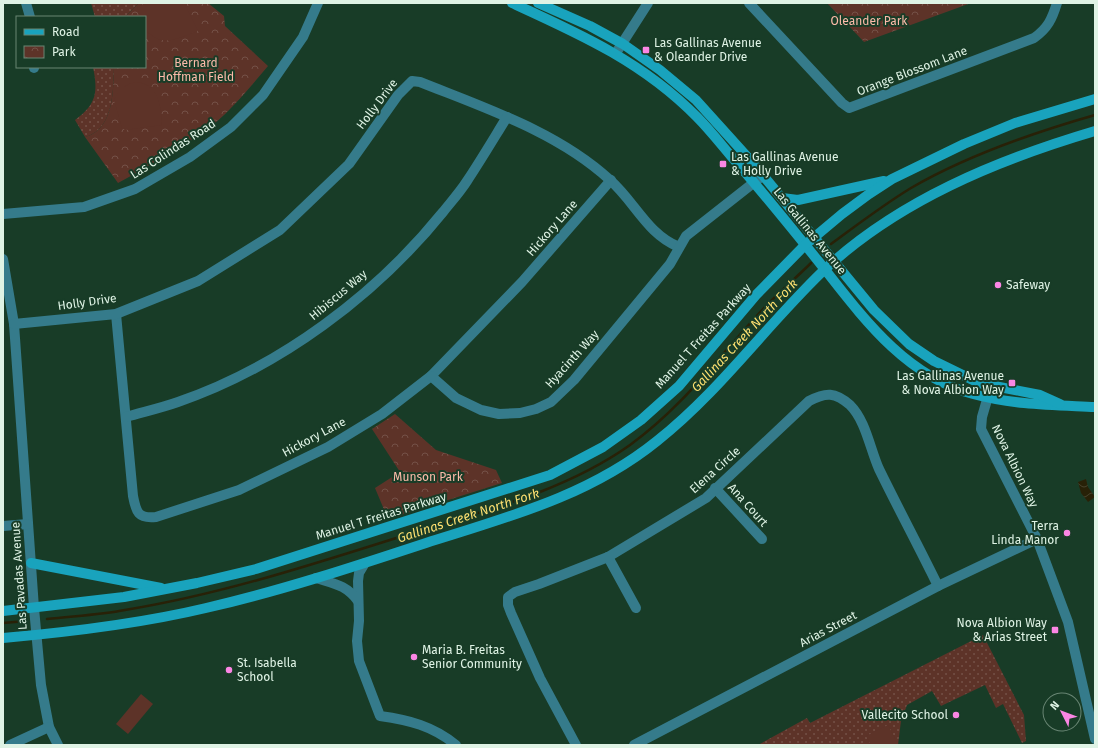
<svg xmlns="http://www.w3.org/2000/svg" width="1098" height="748" font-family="'Fira Sans',sans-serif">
  <defs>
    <pattern id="grass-dots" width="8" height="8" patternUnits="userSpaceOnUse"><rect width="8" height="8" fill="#5d3328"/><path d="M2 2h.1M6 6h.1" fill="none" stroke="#745147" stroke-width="1.8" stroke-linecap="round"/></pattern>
    <pattern id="park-crowns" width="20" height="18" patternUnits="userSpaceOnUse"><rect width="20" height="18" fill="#5d3328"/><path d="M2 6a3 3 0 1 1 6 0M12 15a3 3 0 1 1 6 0" fill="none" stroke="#745147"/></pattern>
    <pattern id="water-waves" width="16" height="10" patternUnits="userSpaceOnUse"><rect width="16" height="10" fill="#282107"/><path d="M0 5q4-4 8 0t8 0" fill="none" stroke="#47422b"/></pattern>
  </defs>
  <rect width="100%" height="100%" fill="#183c27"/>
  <g fill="url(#grass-dots)">
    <path d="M91,3h48l-14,14h-30z"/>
    <path d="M93,67h21c-1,24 0,62 -29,70l-10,-17c22,-16 23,-28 18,-53z"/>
    <path d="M983,635l41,80 2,26 -4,2 -19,-39 -7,4 -11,-23 -44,21 -9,-15 -25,14 -6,16 -3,24h-140l49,-27 3,5z"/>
  </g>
  <g fill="url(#park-crowns)">
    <path d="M139,3h69l16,13 1,10 43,40c-17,20 -34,41 -54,58 -30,23 -63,41 -96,59l-33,-46c29,-8 28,-46 29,-70h31v-50h-20z"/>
    <path d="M827,3h144l-107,39z"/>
    <path d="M395,414l41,36 60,20 6,13 -114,36 -13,-31 25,-16 -28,-43z"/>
  </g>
  <g fill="#5d3328">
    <path d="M146,3h38l14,28c-21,7 -36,18 -53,-2v-12h-4l-4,-10z"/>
    <path d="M137,82c22,3 24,24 25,43l-37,5 -3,-2 -8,-28c5,-11 11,-16 23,-18z"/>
    <path d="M141,694l12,10 -25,30 -12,-10z"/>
    <path d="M888,725l10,19 -27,1 -5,-9z"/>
  </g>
  <path fill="url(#water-waves)" d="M1086,479l2,8 7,10 -7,5 -7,-9 -3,-11z"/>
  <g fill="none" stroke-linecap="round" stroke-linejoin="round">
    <g stroke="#282107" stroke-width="2.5">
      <path d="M831,244c26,-19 52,-39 80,-56 57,-33 121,-55 184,-73"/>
      <path d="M47,619c26,-3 53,-4 78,-9 98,-16 192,-47 287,-77 75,-23 153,-42 218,-88 54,-39 89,-89 134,-137 15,-16 32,-30 47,-45"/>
      <path d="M3,623l23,-2"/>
    </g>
    <g stroke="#357b8b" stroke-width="10">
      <path d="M26,3l4,14"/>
      <path d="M749,3l93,100 7,5 185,-70c14,-10 18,-19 23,-35"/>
      <path d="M616,53l32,-50"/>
      <path d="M34,68v-1"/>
      <path d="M3,214l81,-7 51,-18 55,-32 41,-30 32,-32 40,-58 15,-34"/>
      <path d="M3,259l11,65 20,284 7,77 8,42 9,18"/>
      <path d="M116,314l17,182c3,16 5,23 23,21l83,-27 89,-43 54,-33 49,-38 91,-94 89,-102"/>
      <path d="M14,324l102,-10 82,-33 82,-51 69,-66 49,-69 14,-14 8,1c65,26 138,50 190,98 25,22 37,54 69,67"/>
      <path d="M431,376l25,22 25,12 18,4 21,-1 16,-4 15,-7 23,-22 96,-116 16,-28 75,-59"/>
      <path d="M991,386l-9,31 -1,12 56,110 31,83 27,117"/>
      <path d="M126,417c17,-5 35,-9 52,-15 102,-35 198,-107 265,-190 8,-10 17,-20 24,-31 14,-21 27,-43 40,-64"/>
      <path d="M715,488l47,51"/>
      <path d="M3,526l25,-2"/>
      <path d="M608,557l28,51"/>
      <path d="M365,563l-6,10 -1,8 1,40 -2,20 2,20 21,55c29,4 53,10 76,29"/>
      <path d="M316,578c19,6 30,7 42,23"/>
      <path d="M10,745l39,-18"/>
      <path d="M576,745l-36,-67 -29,-65 -3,-8v-8l7,-5 24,-8 69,-27 98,-59 103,-97c17,-9 26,-9 41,4 16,16 20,44 29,64 19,39 40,78 59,117"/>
      <path d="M634,745l304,-159 99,-47"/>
    </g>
    <g stroke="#19a3bd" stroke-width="10">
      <path d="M512,3c68,31 131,59 185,114 12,12 23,26 34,39 30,34 59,70 88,106 42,53 85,114 154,132 40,11 81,11 122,13"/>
      <path d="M538,3l52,23 33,18 37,26 36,30 56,62 122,148 35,34 25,17 45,22 61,12 20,9"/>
      <path d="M782,198l16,2 86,-19"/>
      <path d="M31,563l130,25"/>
      <path d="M3,611l121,-14 73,-14 59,-14 294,-94 53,-28 38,-27 38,-34 77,-91 49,-50 37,-31 27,-20 23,-15 72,-35 51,-21 80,-24"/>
      <path d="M3,638c68,-6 136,-14 203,-30 74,-17 147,-41 220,-65 82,-26 163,-47 231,-102 62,-49 108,-114 165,-169 75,-71 175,-112 273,-141"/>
    </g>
  </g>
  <g fill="#fb86e4" stroke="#183c27" stroke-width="1.5">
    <rect x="642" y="46" width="8" height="8" rx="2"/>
    <rect x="719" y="160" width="8" height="8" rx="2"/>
    <circle cx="998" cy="285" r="4"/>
    <rect x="1008" y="379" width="8" height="8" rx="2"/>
    <circle cx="1067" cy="533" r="4"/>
    <rect x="1051" y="626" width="8" height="8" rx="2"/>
    <circle cx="414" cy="657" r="4"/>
    <circle cx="229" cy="670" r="4"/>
    <circle cx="956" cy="715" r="4"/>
  </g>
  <g text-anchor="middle" stroke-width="4" stroke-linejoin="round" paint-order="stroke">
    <g font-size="12" fill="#fcbaa9" stroke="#183c27">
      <text x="869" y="25">Oleander Park</text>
      <text x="196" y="67">Bernard<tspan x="196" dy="14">Hoffman Field</tspan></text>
      <text x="428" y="481">Munson Park</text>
    </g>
    <g font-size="12" fill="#dff3e5" stroke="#183c27" text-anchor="start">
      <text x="654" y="47">Las Gallinas Avenue<tspan x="654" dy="14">&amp; Oleander Drive</tspan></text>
      <text x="731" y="161">Las Gallinas Avenue<tspan x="731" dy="14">&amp; Holly Drive</tspan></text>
      <text x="1006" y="289">Safeway</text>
      <text x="1004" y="380" text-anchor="end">Las Gallinas Avenue<tspan x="1004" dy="14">&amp; Nova Albion Way</tspan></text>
      <text x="1059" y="530" text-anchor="end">Terra<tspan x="1059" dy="14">Linda Manor</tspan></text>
      <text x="1047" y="627" text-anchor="end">Nova Albion Way<tspan x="1047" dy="14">&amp; Arias Street</tspan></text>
      <text x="422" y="654">Maria B. Freitas<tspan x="422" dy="14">Senior Community</tspan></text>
      <text x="237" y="667">St. Isabella<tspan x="237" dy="14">School</tspan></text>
      <text x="948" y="719" text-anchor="end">Vallecito School</text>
    </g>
    <g font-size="12" fill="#dff3e5" stroke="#183c27">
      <text transform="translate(912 71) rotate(-21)" y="4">Orange Blossom Lane</text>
      <text transform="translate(377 104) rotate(-53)" y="4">Holly Drive</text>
      <text transform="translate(173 149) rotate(-33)" y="4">Las Colindas Road</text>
      <text transform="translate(552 228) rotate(-49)" y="4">Hickory Lane</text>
      <text transform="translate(810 231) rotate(51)" y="4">Las Gallinas Avenue</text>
      <text transform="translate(338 295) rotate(-40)" y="4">Hibiscus Way</text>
      <text transform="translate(87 302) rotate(-8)" y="4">Holly Drive</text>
      <text transform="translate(703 336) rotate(-48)" y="4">Manuel T Freitas Parkway</text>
      <text transform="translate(572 359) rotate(-48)" y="4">Hyacinth Way</text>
      <text transform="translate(314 437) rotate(-28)" y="4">Hickory Lane</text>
      <text transform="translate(1015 466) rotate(64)" y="4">Nova Albion Way</text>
      <text transform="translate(715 470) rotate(-42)" y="4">Elena Circle</text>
      <text transform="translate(748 505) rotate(48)" y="4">Ana Court</text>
      <text transform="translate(381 516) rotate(-17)" y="4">Manuel T Freitas Parkway</text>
      <text transform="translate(19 576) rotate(-94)" y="4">Las Pavadas Avenue</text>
      <text transform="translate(828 629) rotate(-28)" y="4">Arias Street</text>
    </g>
    <g font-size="13" font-style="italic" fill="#fcdf70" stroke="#183c27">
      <text transform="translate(744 335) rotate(-47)" y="5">Gallinas Creek North Fork</text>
      <text transform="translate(468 515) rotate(-18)" y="5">Gallinas Creek North Fork</text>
    </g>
  </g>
  <rect width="1098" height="748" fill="none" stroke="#dff3e5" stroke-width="8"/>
  <rect x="16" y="16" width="130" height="52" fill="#183c27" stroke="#688573"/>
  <rect x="24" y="29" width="20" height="6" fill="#19a3bd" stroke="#688573"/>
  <text x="52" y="36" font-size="12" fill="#dff3e5">Road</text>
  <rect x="24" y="46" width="20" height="12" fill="url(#park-crowns)" stroke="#688573"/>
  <text x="52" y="56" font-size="12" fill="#dff3e5">Park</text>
  <g transform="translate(1062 712) rotate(312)"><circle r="19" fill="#183c27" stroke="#688573"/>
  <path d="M0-3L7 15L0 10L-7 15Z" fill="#fb86e4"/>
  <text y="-6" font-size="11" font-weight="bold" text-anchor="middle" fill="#dff3e5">N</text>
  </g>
</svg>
